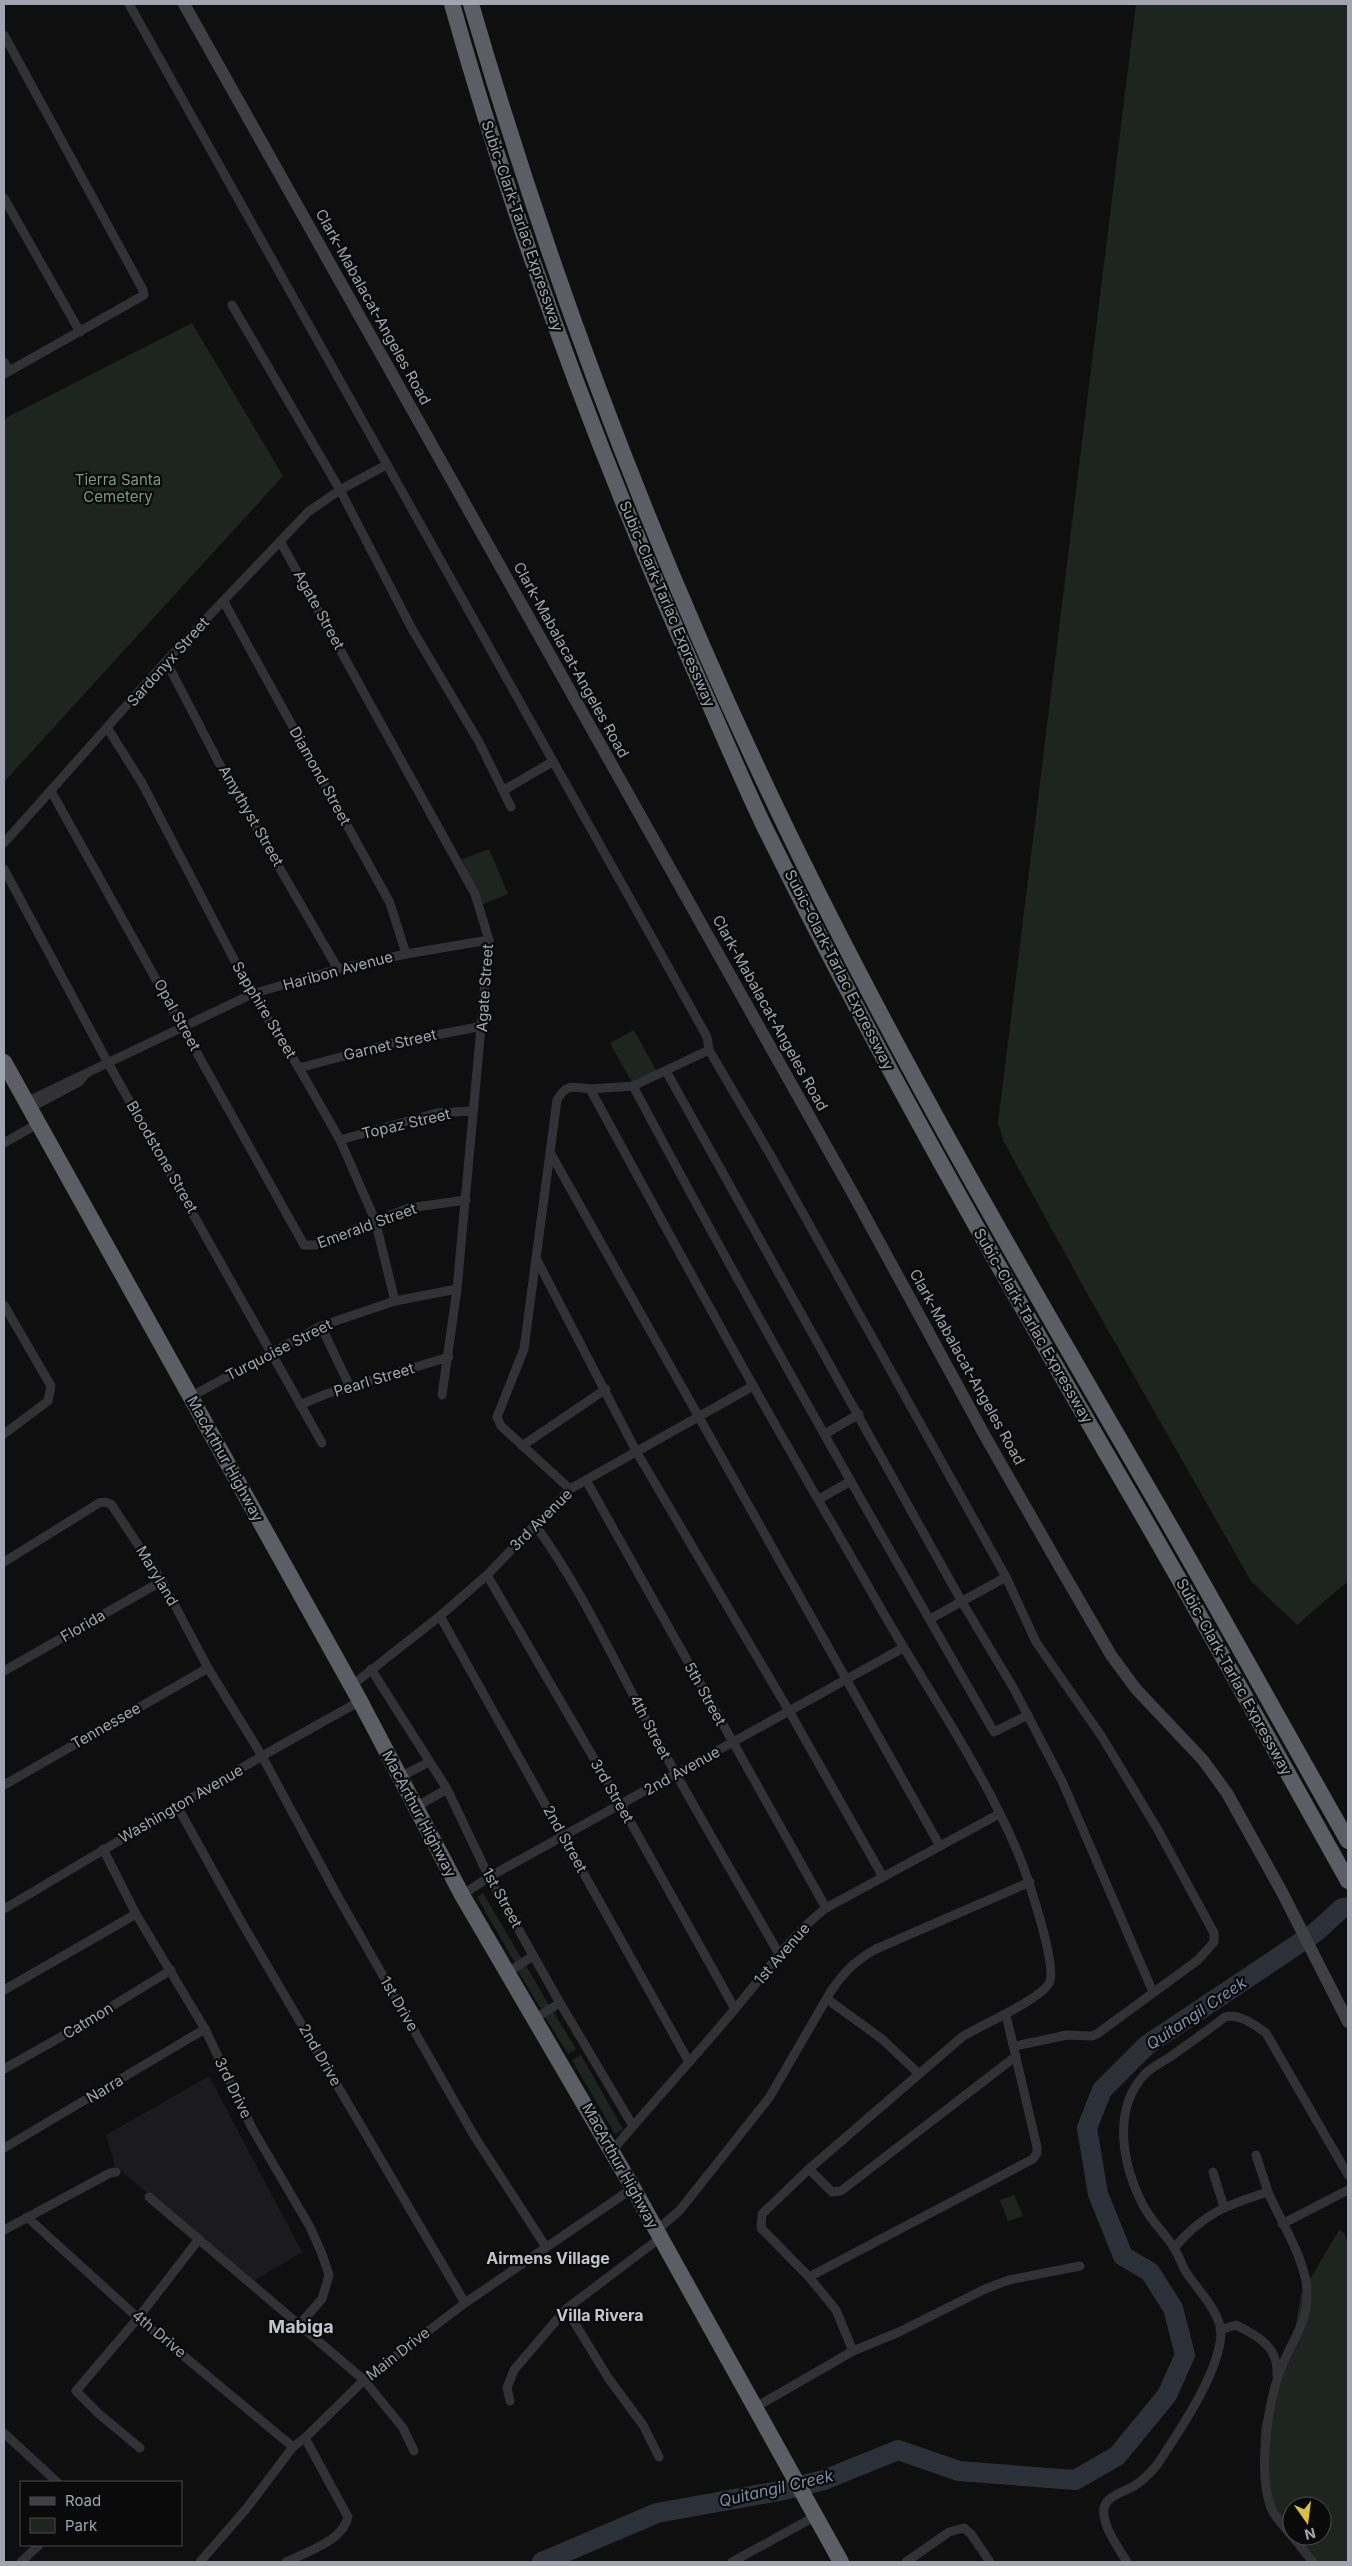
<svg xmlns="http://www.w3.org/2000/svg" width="1352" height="2566" font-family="Inter,sans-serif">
  <rect width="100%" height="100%" fill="#0f0f10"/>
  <path fill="#1b1b1d" d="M209,2076l93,176 -48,29 -139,-115 -9,-31z"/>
  <g fill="#1e241f" fill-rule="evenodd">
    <path d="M1136,4h212v1577l-51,44 -46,-44 -162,-284 -85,-155 -6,-19z"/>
    <path d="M192,323l91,153 -279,306v-363z"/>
    <path d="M489,849l19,45 -27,11 -19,-46z"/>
    <path d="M634,1030l23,42 -24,12 -23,-41z"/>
    <path d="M483,1893l39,66 -7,4 -38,-66z"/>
    <path d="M525,1964l24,41 -8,4 -24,-40z"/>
    <path d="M553,2011l23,38 -8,5 -23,-37z"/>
    <path d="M581,2055l42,74 -8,5 -43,-74z"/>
    <path d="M1014,2195l9,21 -15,5 -8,-21z"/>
    <path d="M1339,2230l5,3 4,9v320h-40l-43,-60 -5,-43 1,-33 12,-37 18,-36 10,-59zM1292,2506h30v30h-30z"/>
  </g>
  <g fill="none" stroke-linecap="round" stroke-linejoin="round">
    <path stroke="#2c3139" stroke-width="20" d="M542,2562l115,-49 122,-22 45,-11 74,-30 61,21 116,9 42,-24 50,-61 18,-40 -12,-47 -23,-36 -27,-16 -25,-62 -11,-66 15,-38 45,-45 169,-113 26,-24 6,-1"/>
    <g stroke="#323236" stroke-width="9">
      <path d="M129,4l522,932 56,101 2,13 62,106 235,421 30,65 66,95 56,93 56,103v9l-16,18 -101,74 -5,2 -25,-1 -52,11"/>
      <path d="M4,35l139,255 1,5 -140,79"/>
      <path d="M4,198l76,134"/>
      <path d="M232,305l108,185 72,139 67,113 32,65"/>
      <path d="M4,362l5,9"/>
      <path d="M280,541l195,353 14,46 -32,349 -15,106"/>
      <path d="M224,602l166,301 16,51"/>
      <path d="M166,661l54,104 118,204"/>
      <path d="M108,729l34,54 110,211 47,74 41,72 35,80 20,81"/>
      <path d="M504,790l48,-28"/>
      <path d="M51,791l253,454h11l94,-37 57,-8"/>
      <path d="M4,843l162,-182 142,-149 32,-22 46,-25"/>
      <path d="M4,869l104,194 214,380"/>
      <path d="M299,1068l90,-24 94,-18"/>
      <path d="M666,1071l296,531 52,87 48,92 91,211"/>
      <path d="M633,1086c116,218 238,432 361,646l34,-17"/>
      <path d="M590,1089l43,-3 76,-36"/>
      <path d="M26,1102l226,-108 86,-25 68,-15 83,-14"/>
      <path d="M30,1108l49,-26 6,-7"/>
      <path d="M340,1140l97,-27 36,-2"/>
      <path d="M4,1143l35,-20"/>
      <path d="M551,1154l389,692"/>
      <path d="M537,1260l99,191 153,260 94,166"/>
      <path d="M4,1305l47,81 -3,15 -44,33"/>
      <path d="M321,1326l29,61"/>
      <path d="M190,1397l131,-71 74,-25 62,-12"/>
      <path d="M300,1405l26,-11 123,-37"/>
      <path d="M825,1434l34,-20"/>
      <path d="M522,1446l84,-57"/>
      <path d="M586,1480l240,428"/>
      <path d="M570,1489l-69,-63 -4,-9 27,-68 33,-249c10,-17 15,-13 33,-11 66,120 130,240 198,358 29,52 60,103 89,155 46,81 101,159 138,244 10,22 41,114 35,135 -5,17 -71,45 -88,56l-153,132 -47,45 -1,14 48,49 27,33 17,41"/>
      <path d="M819,1499l32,-18"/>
      <path d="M535,1525c45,61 77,132 113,198 42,78 87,154 131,231"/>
      <path d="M4,1562l95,-59 6,-1 6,2 51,77 46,87 54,88 75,139 136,239 73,113"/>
      <path d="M487,1575l134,230 114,204"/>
      <path d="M440,1616l249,446"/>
      <path d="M930,1619l76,-42"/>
      <path d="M371,1669l76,120 42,88 71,126 73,123"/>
      <path d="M4,1671l158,-90"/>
      <path d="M351,1686l89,-70 47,-41 83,-86 183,-103"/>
      <path d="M400,1777l29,-15"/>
      <path d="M4,1785l204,-117"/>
      <path d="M177,1806l65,117 223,380"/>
      <path d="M416,1807l31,-18"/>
      <path d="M103,1849l33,65 69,115 47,99 58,99 12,27 7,21 -7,24 -24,27"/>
      <path d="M462,1895l27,-18 414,-229"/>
      <path d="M4,1909l258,-153 98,-55"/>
      <path d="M508,1972l25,-16"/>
      <path d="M4,1990l132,-76"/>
      <path d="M827,1999l55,40 37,35"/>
      <path d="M535,2018l25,-15"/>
      <path d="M4,2069l69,-39 98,-60"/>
      <path d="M4,2148l201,-119"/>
      <path d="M612,2151c40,-48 82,-93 122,-141 30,-35 56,-74 92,-102l173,-94"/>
      <path d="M1256,2155l12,37"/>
      <path d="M809,2169l23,23 9,-1 175,-135"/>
      <path d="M1213,2172l11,35"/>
      <path d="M149,2197l215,183 39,48 11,23"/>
      <path d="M27,2217l111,101 155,129"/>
      <path d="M1282,2224l66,-34"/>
      <path d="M4,2230l106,-57 6,-1"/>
      <path d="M656,2231l24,-21 89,-112 62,-107c13,-19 25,-31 45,-42l154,-67"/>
      <path d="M1174,2248c29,-34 52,-43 94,-56 12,28 38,68 39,99 1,32 -14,47 -25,75 -14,34 -24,103 -12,139 3,11 15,22 22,31"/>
      <path d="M809,2277l224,-118 4,-6v-6l-31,-132"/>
      <path d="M566,2309l43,70 34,46 16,32"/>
      <path d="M1220,2330l16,-5c22,11 43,22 41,50"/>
      <path d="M510,2401l-3,-13 7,-18 52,-61 94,-71"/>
      <path d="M756,2407l97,-56 46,-19 86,-43 24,-9 71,-14"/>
      <path d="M4,2433l53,49"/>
      <path d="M140,2448l-41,-34 -23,-23 62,-73 61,-79"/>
      <path d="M1292,2536l21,26"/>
      <path d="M21,2562l18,-17"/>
      <path d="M200,2562l46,-53 47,-62 12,-9 59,-58 101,-77 168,-115"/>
      <path d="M286,2562c20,-10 57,-21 62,-45l-43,-79"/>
      <path d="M732,2562l84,-46"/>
      <path d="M906,2562l43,-30 15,-4 7,6 19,28"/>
      <path d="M1127,2562c-7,-12 -17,-25 -21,-38 -9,-26 9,-28 28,-38 9,-5 16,-13 23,-21 22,-34 62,-91 64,-131 0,-21 -22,-43 -33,-59 -6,-8 -8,-18 -14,-27 -9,-15 -23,-27 -31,-43 -20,-39 -32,-95 2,-131 7,-7 17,-12 25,-17 18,-13 37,-26 55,-40 14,-4 30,8 41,16l82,142"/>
    </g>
    <path stroke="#3f3f44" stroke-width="12" d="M184,4l668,1188 133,244 76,133 50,86 25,34 67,71 24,33 56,101 65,128"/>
    <g stroke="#5d5e65" stroke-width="16">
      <path d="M452,4c66,235 152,465 252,688 20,45 39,90 60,134 114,232 243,457 373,680 72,124 141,250 211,375"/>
      <path d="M471,4c80,275 182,546 306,805 112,234 243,459 374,684 67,115 131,232 197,348"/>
      <path d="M4,1062l356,639 102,194 171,293 208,374"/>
    </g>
  </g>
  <g text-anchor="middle" stroke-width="4.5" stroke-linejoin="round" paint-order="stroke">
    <g font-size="15" fill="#a2a4af" stroke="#0a0a0b">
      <text transform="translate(522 226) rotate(71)" y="5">Subic-Clark-Tarlac Expressway</text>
      <text transform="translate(373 307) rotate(61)" y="5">Clark-Mabalacat-Angeles Road</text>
      <text transform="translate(667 604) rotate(67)" y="5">Subic-Clark-Tarlac Expressway</text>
      <text transform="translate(319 610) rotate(61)" y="5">Agate Street</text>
      <text transform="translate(571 660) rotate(61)" y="5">Clark-Mabalacat-Angeles Road</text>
      <text transform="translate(168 662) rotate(-48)" y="5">Sardonyx Street</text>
      <text transform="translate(320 776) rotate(61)" y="5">Diamond Street</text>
      <text transform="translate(251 816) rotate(60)" y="5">Amythyst Street</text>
      <text transform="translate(839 970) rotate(63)" y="5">Subic-Clark-Tarlac Expressway</text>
      <text transform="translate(338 971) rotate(-15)" y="5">Haribon Avenue</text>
      <text transform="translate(485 988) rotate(-86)" y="5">Agate Street</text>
      <text transform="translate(264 1010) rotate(59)" y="5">Sapphire Street</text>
      <text transform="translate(770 1013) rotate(61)" y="5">Clark-Mabalacat-Angeles Road</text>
      <text transform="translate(177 1015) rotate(61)" y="5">Opal Street</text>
      <text transform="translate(390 1045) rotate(-13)" y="5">Garnet Street</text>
      <text transform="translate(406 1124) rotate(-13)" y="5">Topaz Street</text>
      <text transform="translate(162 1157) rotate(60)" y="5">Bloodstone Street</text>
      <text transform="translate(367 1226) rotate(-20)" y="5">Emerald Street</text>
      <text transform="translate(1033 1326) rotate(60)" y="5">Subic-Clark-Tarlac Expressway</text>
      <text transform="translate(279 1350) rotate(-27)" y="5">Turquoise Street</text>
      <text transform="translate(967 1367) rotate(61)" y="5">Clark-Mabalacat-Angeles Road</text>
      <text transform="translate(374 1380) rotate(-17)" y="5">Pearl Street</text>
      <text transform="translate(225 1459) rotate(61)" y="5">MacArthur Highway</text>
      <text transform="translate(541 1520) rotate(-45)" y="5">3rd Avenue</text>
      <text transform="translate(157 1576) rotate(59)" y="5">Maryland</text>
      <text transform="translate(83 1626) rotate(-30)" y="5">Florida</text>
      <text transform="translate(1234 1677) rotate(61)" y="5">Subic-Clark-Tarlac Expressway</text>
      <text transform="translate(705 1694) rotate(61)" y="5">5th Street</text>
      <text transform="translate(106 1726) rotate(-30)" y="5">Tennessee</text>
      <text transform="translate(650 1727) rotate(62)" y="5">4th Street</text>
      <text transform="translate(682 1771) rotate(-29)" y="5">2nd Avenue</text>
      <text transform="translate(612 1791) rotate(60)" y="5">3rd Street</text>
      <text transform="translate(181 1804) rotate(-30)" y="5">Washington Avenue</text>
      <text transform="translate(419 1814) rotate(62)" y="5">MacArthur Highway</text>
      <text transform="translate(565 1839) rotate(61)" y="5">2nd Street</text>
      <text transform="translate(502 1898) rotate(61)" y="5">1st Street</text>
      <text transform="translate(782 1954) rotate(-49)" y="5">1st Avenue</text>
      <text transform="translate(399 2004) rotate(60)" y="5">1st Drive</text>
      <text transform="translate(88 2021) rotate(-31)" y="5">Catmon</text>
      <text transform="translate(320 2055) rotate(60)" y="5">2nd Drive</text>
      <text transform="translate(233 2088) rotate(64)" y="5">3rd Drive</text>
      <text transform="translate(105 2089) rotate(-31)" y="5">Narra</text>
      <text transform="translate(620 2166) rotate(61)" y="5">MacArthur Highway</text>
      <text transform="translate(159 2334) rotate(40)" y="5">4th Drive</text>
      <text transform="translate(398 2354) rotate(-38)" y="5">Main Drive</text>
    </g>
    <g font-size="15" fill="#7a9881" stroke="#0a0a0b">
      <text x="118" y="485">Tierra Santa<tspan x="118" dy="17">Cemetery</tspan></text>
    </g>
    <g font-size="16" font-style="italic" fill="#7c8ca7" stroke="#0a0a0b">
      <text transform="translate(1196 2013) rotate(-34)" y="6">Quitangil Creek</text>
      <text transform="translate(776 2488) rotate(-13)" y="6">Quitangil Creek</text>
    </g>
    <g font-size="16" font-weight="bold" fill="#c2c3cc" stroke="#0a0a0b">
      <text x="548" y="2264">Airmens Village</text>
      <text x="600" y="2321">Villa Rivera</text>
    </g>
    <g font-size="18" font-weight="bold" fill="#c2c3cc" stroke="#0a0a0b">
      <text x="301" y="2333">Mabiga</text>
    </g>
  </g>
  <rect width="1352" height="2566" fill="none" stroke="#a2a4af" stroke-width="10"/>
  <rect x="20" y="2481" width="162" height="65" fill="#0a0a0b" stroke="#47484d"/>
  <rect x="30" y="2497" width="25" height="8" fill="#3f3f44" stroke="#47484d"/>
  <text x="65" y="2506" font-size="15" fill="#a2a4af">Road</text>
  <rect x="30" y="2518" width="25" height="15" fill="#1e241f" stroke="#47484d"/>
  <text x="65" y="2531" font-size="15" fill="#a2a4af">Park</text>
  <g transform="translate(1307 2521) rotate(166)"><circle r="24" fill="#0a0a0b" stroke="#47484d"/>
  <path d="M0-4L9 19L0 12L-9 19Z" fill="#dabf3c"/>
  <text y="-8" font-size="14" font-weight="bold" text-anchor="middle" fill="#a2a4af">N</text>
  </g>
</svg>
